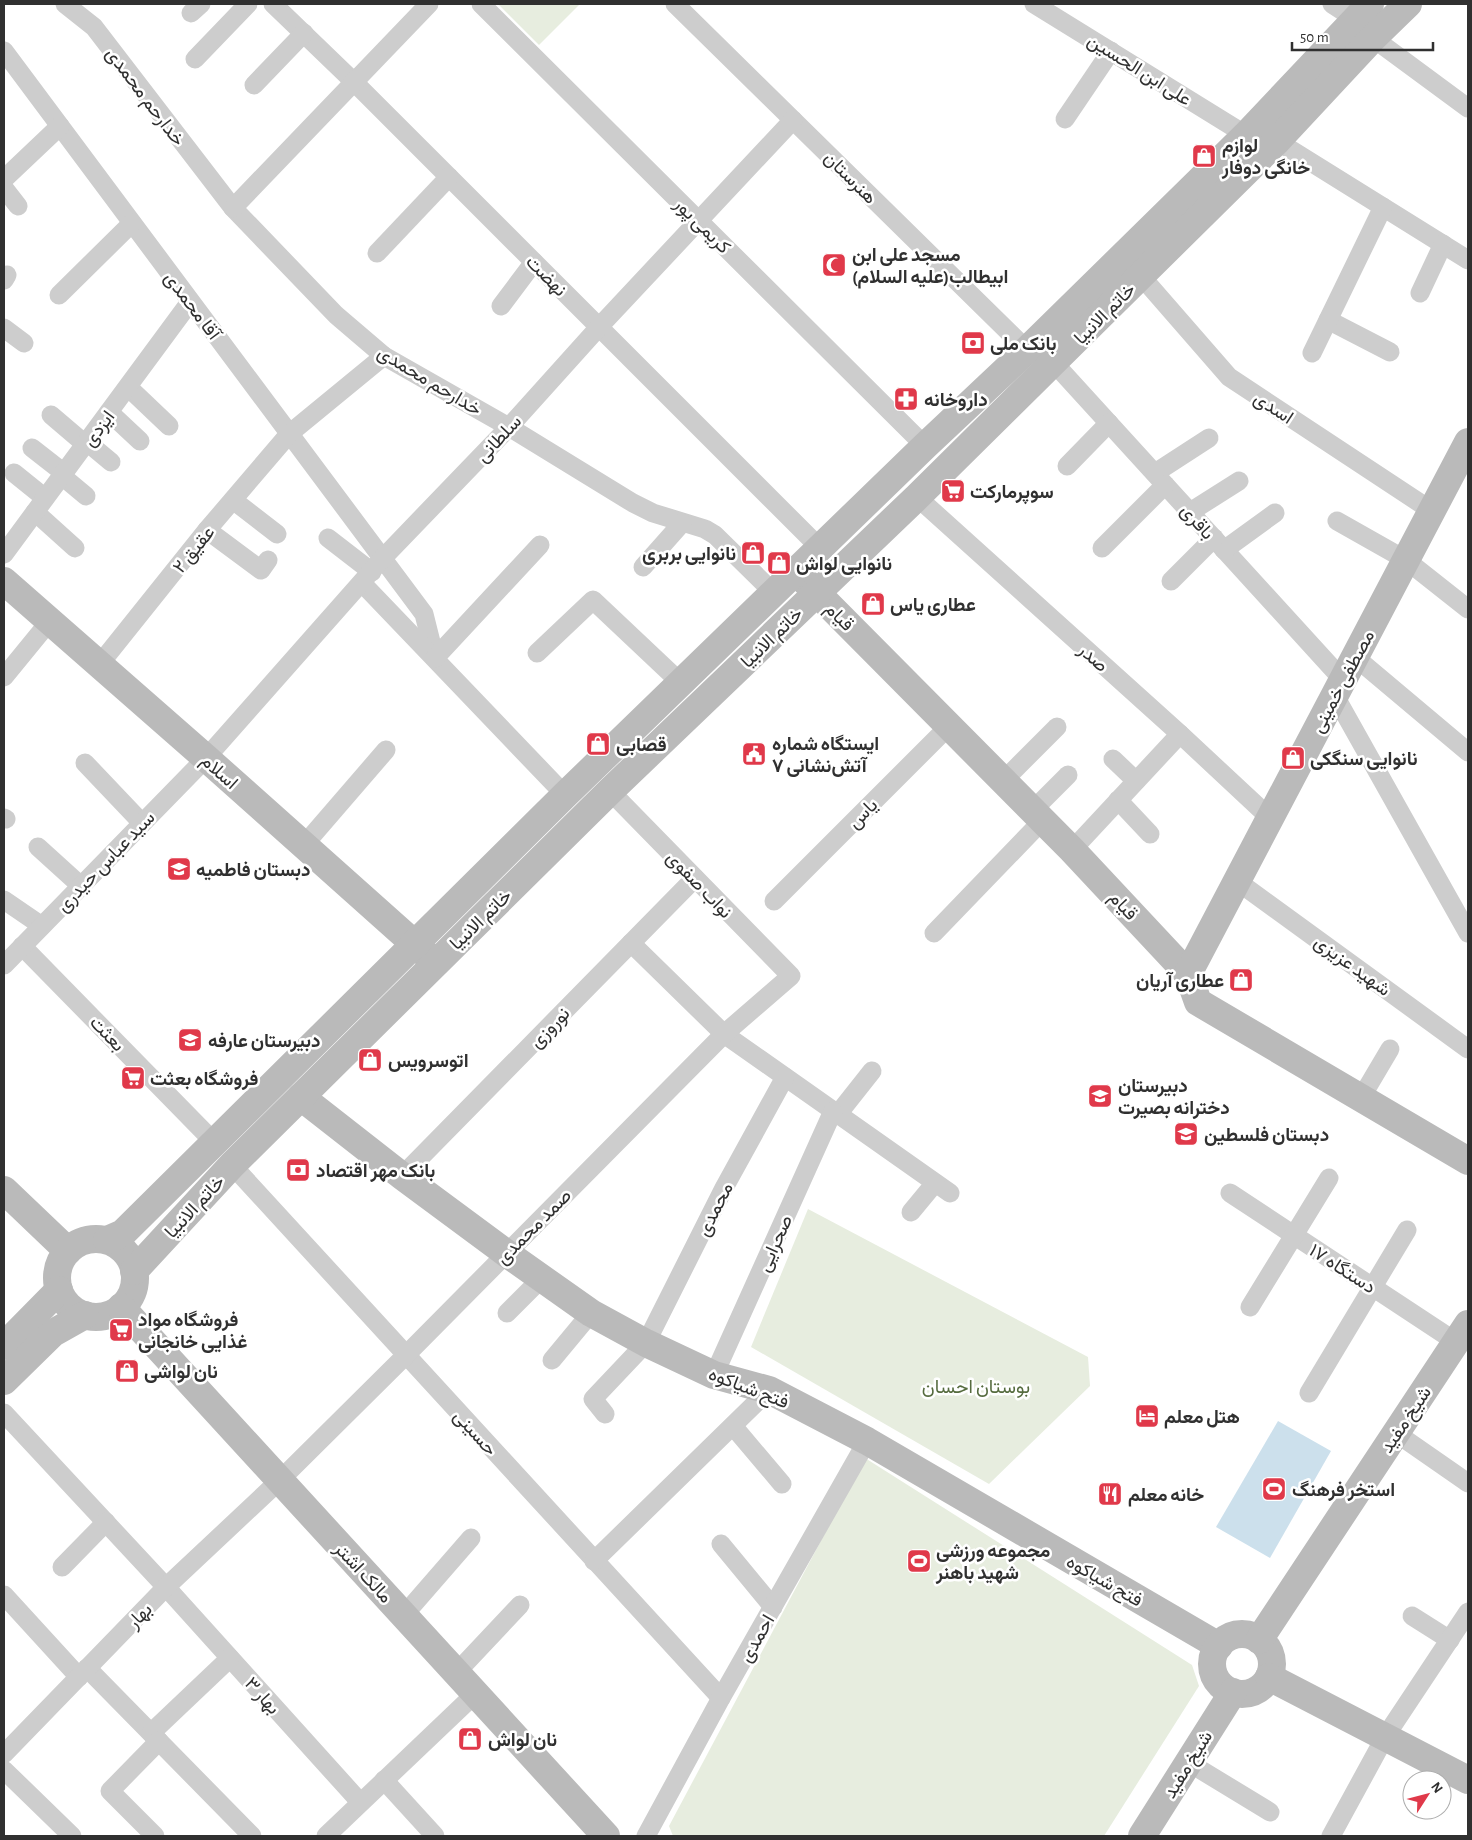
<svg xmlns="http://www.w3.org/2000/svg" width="1472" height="1840" font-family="'Alegreya Sans',Vazirmatn,sans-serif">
  <rect width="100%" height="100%" fill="#fff"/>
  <g fill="#e7eddf">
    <path d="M498,4h82l-41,41z"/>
    <path d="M808,1209l280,148 2,29 -101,98 -238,-137z"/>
    <path d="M865,1458l327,207 7,21 -95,150h-431l-4,-10z"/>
  </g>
  <path fill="#cce0ec" d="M1278,1421l53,30 -61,107 -54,-31z"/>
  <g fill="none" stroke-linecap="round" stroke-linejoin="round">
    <g stroke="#cdcdcd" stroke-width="19">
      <path d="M65,4l29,23 139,181 103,107 48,41 125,71 124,76 20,10 52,16 10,6 59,58"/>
      <path d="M273,4l80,77 467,467"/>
      <path d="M481,4l444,442"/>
      <path d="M675,4l352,346"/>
      <path d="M1034,4l212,131"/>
      <path d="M1332,4l23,15"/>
      <path d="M191,13l10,-9"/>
      <path d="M1373,38l95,70"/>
      <path d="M4,51l420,563 11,44"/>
      <path d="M195,59l53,-55"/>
      <path d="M254,85l50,-52"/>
      <path d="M1065,119l46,-68"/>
      <path d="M1277,141l191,119"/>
      <path d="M4,179l56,-53"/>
      <path d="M4,188l14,18"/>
      <path d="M233,208l196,-204"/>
      <path d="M377,253l72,-76"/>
      <path d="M1141,276l88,101 203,134"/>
      <path d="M4,280l3,-5"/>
      <path d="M1420,293l23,-49"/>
      <path d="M59,295l73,-72"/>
      <path d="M501,306l33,-44"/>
      <path d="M1328,320l62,32"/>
      <path d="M4,328l20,15"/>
      <path d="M1312,353l71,-146"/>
      <path d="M1054,363l289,317"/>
      <path d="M128,387l41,39"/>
      <path d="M109,412l31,29"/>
      <path d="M51,415l34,29"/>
      <path d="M87,442l24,20"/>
      <path d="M32,448l32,25"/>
      <path d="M1067,466l42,-43"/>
      <path d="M14,473l31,25"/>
      <path d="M1155,473l54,-35"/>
      <path d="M62,476l24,20"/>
      <path d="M917,497l263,237 90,84"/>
      <path d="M233,500l44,34"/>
      <path d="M35,512l40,36"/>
      <path d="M1190,512l49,-31"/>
      <path d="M1337,521l69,39 62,49"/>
      <path d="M207,530l54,40 7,-10"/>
      <path d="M328,538l44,34"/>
      <path d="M1102,548l63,-63"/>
      <path d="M1224,550l51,-37"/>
      <path d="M4,554l186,-252"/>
      <path d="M643,567l39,-44"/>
      <path d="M1171,581l43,-43"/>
      <path d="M362,583l203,212"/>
      <path d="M537,653l56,-53 88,83"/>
      <path d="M1355,657l113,95"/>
      <path d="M435,658l105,-113"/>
      <path d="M99,665l108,-135 82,-96 95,-78"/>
      <path d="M4,677l45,-55"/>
      <path d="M1335,696l133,237"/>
      <path d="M1113,759l23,22"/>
      <path d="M85,763l57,60"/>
      <path d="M1004,780l53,-53"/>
      <path d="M1118,800l32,34"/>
      <path d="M1033,810l35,-35"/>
      <path d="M4,818l2,1"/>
      <path d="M304,845l82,-95"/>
      <path d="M38,847l43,39"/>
      <path d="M1072,850l108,-116"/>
      <path d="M1237,881l231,168"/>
      <path d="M4,900l38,26"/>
      <path d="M774,901l176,-176"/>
      <path d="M934,933l109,-113"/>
      <path d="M631,943l93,91 226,159"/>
      <path d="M22,946l192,196"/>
      <path d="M4,965l202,-207 176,-199 127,-132 90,-100 194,-207"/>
      <path d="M1361,1098l29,-49"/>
      <path d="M838,1114l34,-43"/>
      <path d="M232,1165l489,533"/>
      <path d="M402,1176l293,-298"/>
      <path d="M1230,1193l226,149"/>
      <path d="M911,1212l24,-29"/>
      <path d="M1250,1307l79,-129"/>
      <path d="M507,1313l34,-34"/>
      <path d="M552,1360l39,-47"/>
      <path d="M714,1375l119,-264"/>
      <path d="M1309,1393l98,-163"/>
      <path d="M4,1413l162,174 194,215"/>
      <path d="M605,1414l-12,-15 53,-56 78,-155 61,-111"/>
      <path d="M733,1426l49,58"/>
      <path d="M1396,1433l72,50"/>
      <path d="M721,1544l52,63"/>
      <path d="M594,1561l175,-171"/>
      <path d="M62,1567l44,-45"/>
      <path d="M4,1595l75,82"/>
      <path d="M404,1615l67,-77"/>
      <path d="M1412,1616l38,24"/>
      <path d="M87,1668l165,168"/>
      <path d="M456,1673l64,-68"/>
      <path d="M151,1733l79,-75"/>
      <path d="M4,1754l162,-167 114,-107 126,-125 318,-321 67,-58 -181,-185"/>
      <path d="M1188,1762l82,50"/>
      <path d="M4,1770l68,66"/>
      <path d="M384,1780l51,56"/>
      <path d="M155,1836l-45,-45 49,-50"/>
      <path d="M326,1836l149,-142"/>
      <path d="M646,1836l75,-138 146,-257"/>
      <path d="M1331,1836l54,-99 83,-125"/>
    </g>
    <g stroke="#bababa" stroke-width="28">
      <path d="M804,580l268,270 116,124 10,28 270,159"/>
      <path d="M4,581l202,177 222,198"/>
      <path d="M1188,974l280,-532"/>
      <path d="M301,1097l101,79 104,77 85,60 55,30 68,32 55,15 98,51 352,205"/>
      <path d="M4,1190l64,61"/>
      <circle cx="96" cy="1278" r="39"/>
      <path d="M107,1240l16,-7 442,-438 360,-349 102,-96 219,-215 124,-131"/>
      <path d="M134,1271l98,-106 378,-374 307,-294 360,-356 96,-103 35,-34"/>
      <path d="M121,1307l485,529"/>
      <path d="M4,1346l55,-56"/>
      <path d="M4,1381l49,-48 32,-18"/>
      <circle cx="1242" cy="1664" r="30"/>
      <path d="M1259,1640l209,-316"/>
      <path d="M1269,1677l199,103"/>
      <path d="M1142,1836l91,-144"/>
    </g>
  </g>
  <defs>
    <symbol id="shop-square" viewBox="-11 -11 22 22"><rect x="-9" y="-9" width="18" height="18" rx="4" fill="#e0394a" stroke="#fff"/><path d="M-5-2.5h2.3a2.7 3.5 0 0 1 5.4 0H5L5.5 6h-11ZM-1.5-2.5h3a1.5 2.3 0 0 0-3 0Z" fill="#fff"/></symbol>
    <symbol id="mosque-square" viewBox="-11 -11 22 22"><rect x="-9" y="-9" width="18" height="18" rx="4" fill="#e0394a" stroke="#fff"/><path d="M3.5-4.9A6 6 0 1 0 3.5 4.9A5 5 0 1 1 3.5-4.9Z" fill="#fff"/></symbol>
    <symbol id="bank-square" viewBox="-11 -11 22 22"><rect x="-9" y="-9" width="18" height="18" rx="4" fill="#e0394a" stroke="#fff"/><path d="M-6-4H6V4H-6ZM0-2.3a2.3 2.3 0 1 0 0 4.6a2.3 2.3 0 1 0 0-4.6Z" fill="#fff"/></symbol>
    <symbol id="pharmacy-square" viewBox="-11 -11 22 22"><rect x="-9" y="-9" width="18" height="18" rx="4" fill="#e0394a" stroke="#fff"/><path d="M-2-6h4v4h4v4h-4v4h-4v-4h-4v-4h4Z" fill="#fff"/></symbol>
    <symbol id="supermarket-square" viewBox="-11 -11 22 22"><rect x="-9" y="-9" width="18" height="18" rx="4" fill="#e0394a" stroke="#fff"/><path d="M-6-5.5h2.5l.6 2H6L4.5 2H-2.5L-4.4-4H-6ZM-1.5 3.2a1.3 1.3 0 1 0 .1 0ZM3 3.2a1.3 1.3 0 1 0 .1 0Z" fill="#fff"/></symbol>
    <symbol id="civic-square" viewBox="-11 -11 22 22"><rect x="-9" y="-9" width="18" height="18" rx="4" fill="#e0394a" stroke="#fff"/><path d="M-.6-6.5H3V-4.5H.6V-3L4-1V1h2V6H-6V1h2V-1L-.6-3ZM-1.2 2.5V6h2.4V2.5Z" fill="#fff"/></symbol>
    <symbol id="school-square" viewBox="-11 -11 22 22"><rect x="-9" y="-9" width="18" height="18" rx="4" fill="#e0394a" stroke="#fff"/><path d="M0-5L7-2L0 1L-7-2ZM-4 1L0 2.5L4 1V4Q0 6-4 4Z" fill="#fff"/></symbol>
    <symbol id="hotel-square" viewBox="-11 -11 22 22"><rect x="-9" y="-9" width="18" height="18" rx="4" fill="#e0394a" stroke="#fff"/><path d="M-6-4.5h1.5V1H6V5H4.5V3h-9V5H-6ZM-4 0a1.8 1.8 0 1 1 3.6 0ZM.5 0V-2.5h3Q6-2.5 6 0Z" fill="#fff"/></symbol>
    <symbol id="stadium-square" viewBox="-11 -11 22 22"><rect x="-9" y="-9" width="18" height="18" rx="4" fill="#e0394a" stroke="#fff"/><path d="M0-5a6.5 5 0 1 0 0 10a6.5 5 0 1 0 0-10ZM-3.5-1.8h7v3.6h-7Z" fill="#fff"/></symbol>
    <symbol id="restaurant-square" viewBox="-11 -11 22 22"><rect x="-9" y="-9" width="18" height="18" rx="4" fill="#e0394a" stroke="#fff"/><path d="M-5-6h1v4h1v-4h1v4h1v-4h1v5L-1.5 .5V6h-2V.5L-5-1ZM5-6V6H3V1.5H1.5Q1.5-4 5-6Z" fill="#fff"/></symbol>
  </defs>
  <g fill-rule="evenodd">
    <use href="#shop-square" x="1190" y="142" width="28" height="28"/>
    <use href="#mosque-square" x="820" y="251" width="28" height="28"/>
    <use href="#bank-square" x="959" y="329" width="28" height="28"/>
    <use href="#pharmacy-square" x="892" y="385" width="28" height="28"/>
    <use href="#supermarket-square" x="939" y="477" width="28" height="28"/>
    <use href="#shop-square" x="739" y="539" width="28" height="28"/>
    <use href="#shop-square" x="765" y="549" width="28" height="28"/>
    <use href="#shop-square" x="859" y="590" width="28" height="28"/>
    <use href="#shop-square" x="584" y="730" width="28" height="28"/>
    <use href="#civic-square" x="740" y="740" width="28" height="28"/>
    <use href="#shop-square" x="1279" y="744" width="28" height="28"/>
    <use href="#school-square" x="165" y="855" width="28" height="28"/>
    <use href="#shop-square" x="1227" y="966" width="28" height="28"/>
    <use href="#school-square" x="176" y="1026" width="28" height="28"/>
    <use href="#shop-square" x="356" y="1046" width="28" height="28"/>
    <use href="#supermarket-square" x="119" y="1064" width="28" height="28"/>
    <use href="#school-square" x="1086" y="1082" width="28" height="28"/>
    <use href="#school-square" x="1172" y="1120" width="28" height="28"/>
    <use href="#bank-square" x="284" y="1156" width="28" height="28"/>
    <use href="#supermarket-square" x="107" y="1316" width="28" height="28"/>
    <use href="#shop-square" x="113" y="1357" width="28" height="28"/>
    <use href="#hotel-square" x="1133" y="1402" width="28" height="28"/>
    <use href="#stadium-square" x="1260" y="1475" width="28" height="28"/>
    <use href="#restaurant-square" x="1096" y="1480" width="28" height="28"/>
    <use href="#stadium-square" x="905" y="1547" width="28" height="28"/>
    <use href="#shop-square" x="456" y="1725" width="28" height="28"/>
  </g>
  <g text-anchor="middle" stroke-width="5" stroke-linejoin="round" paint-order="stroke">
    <g font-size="19" fill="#303030" stroke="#fff">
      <text transform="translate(1140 69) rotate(32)" y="7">علی ابن الحسین</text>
      <text transform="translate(146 96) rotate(53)" y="7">خدارحم محمدی</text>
      <text transform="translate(851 177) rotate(45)" y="7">هنرستان</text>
      <text transform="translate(703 225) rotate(45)" y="7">کریمی پور</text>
      <text transform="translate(547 275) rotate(45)" y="7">نهضت</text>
      <text transform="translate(193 305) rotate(53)" y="7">آقا محمدی</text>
      <text transform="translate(1104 313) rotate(-45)" y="7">خاتم الانبیا</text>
      <text transform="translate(430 380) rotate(31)" y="7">خدارحم محمدی</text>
      <text transform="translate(1274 407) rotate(33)" y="7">اسدی</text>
      <text transform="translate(98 428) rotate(-53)" y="7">ایزدی</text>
      <text transform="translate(498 438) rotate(-47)" y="7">سلطانی</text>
      <text transform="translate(1198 521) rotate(48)" y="7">باقری</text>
      <text transform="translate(193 549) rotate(-51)" y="7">عقیق ۲</text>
      <text transform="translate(840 616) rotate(45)" y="7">قیام</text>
      <text transform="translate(771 637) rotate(-44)" y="7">خاتم الانبیا</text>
      <text transform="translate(1094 657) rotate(42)" y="7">صدر</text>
      <text transform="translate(1342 681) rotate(-62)" y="7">مصطفی خمینی</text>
      <text transform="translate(220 771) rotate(42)" y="7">اسلام</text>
      <text transform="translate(862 813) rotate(-45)" y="7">یاس</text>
      <text transform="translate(105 861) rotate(-46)" y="7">سید عباس حیدری</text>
      <text transform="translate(700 884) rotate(46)" y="7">نواب صفوی</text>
      <text transform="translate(1124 905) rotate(47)" y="7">قیام</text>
      <text transform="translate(480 919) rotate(-44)" y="7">خاتم الانبیا</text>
      <text transform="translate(1353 965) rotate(36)" y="7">شهید عزیزی</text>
      <text transform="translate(549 1027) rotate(-46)" y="7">نوروزی</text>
      <text transform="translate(108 1033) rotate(46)" y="7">بعثت</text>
      <text transform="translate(194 1206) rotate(-47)" y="7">خاتم الانبیا</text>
      <text transform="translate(714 1209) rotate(-63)" y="7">محمدی</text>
      <text transform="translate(533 1226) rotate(-45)" y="7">صمد محمدی</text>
      <text transform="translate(774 1243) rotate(-66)" y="7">صحرایی</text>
      <text transform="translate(1343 1268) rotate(33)" y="7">۱۷ دستگاه</text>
      <text transform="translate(749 1387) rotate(21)" y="7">فتح شیاکوه</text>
      <text transform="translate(1405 1419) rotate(-56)" y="7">شیخ مفید</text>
      <text transform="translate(476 1432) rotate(48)" y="7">حسینی</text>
      <text transform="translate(364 1572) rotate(47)" y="7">مالک اشتر</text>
      <text transform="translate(1105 1580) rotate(30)" y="7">فتح شیاکوه</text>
      <text transform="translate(139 1615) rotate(-46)" y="7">بهار</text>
      <text transform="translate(756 1638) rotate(-60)" y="7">احمدی</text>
      <text transform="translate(263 1695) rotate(48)" y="7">بهار ۳</text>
      <text transform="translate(1187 1764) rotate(-58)" y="7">شیخ مفید</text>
    </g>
    <g font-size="19" font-weight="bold" fill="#303030" stroke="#fff" text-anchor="start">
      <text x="1222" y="152">لوازم<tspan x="1222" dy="22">خانگی دوفار</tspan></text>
      <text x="852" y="261">مسجد علی ابن<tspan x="852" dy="22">ابیطالب(علیه السلام)</tspan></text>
      <text x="990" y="350">بانک ملی</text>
      <text x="924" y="406">داروخانه</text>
      <text x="970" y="498">سوپرمارکت</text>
      <text x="736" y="560" text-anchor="end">نانوایی بربری</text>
      <text x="796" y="570">نانوایی لواش</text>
      <text x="890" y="611">عطاری یاس</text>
      <text x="772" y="750">ایستگاه شماره<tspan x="772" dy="22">۷ آتش‌نشانی</tspan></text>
      <text x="616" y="751">قصابی</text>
      <text x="1310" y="765">نانوایی سنگکی</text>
      <text x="196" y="876">دبستان فاطمیه</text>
      <text x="1224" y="987" text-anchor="end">عطاری آریان</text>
      <text x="208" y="1047">دبیرستان عارفه</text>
      <text x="388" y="1067">اتوسرویس</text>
      <text x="150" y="1085">فروشگاه بعثت</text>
      <text x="1118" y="1092">دبیرستان<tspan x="1118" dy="22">دخترانه بصیرت</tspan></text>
      <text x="1204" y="1141">دبستان فلسطین</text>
      <text x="316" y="1177">بانک مهر اقتصاد</text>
      <text x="138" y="1326">فروشگاه مواد<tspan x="138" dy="22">غذایی خانجانی</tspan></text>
      <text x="144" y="1378">نان لواشی</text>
      <text x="1164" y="1423">هتل معلم</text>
      <text x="1292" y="1496">استخر فرهنگ</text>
      <text x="1128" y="1501">خانه معلم</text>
      <text x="936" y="1557">مجموعه ورزشی<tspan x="936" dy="22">شهید باهنر</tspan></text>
      <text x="488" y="1746">نان لواش</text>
    </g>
    <g font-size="19" fill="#556b3e" stroke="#fff">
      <text x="976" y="1393">بوستان احسان</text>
    </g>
  </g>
  <rect width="1472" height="1840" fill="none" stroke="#303030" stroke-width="10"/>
  <g transform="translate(1427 1795) rotate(54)"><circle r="24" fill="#ffffff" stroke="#acacac"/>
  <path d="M0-4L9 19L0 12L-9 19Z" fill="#e0394a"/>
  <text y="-8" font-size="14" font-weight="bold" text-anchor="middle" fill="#303030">N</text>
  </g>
  <path d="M1292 42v8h141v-8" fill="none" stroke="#303030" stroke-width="2.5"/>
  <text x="1300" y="42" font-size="15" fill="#303030" stroke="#ffffff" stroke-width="4" paint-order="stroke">50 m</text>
</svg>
